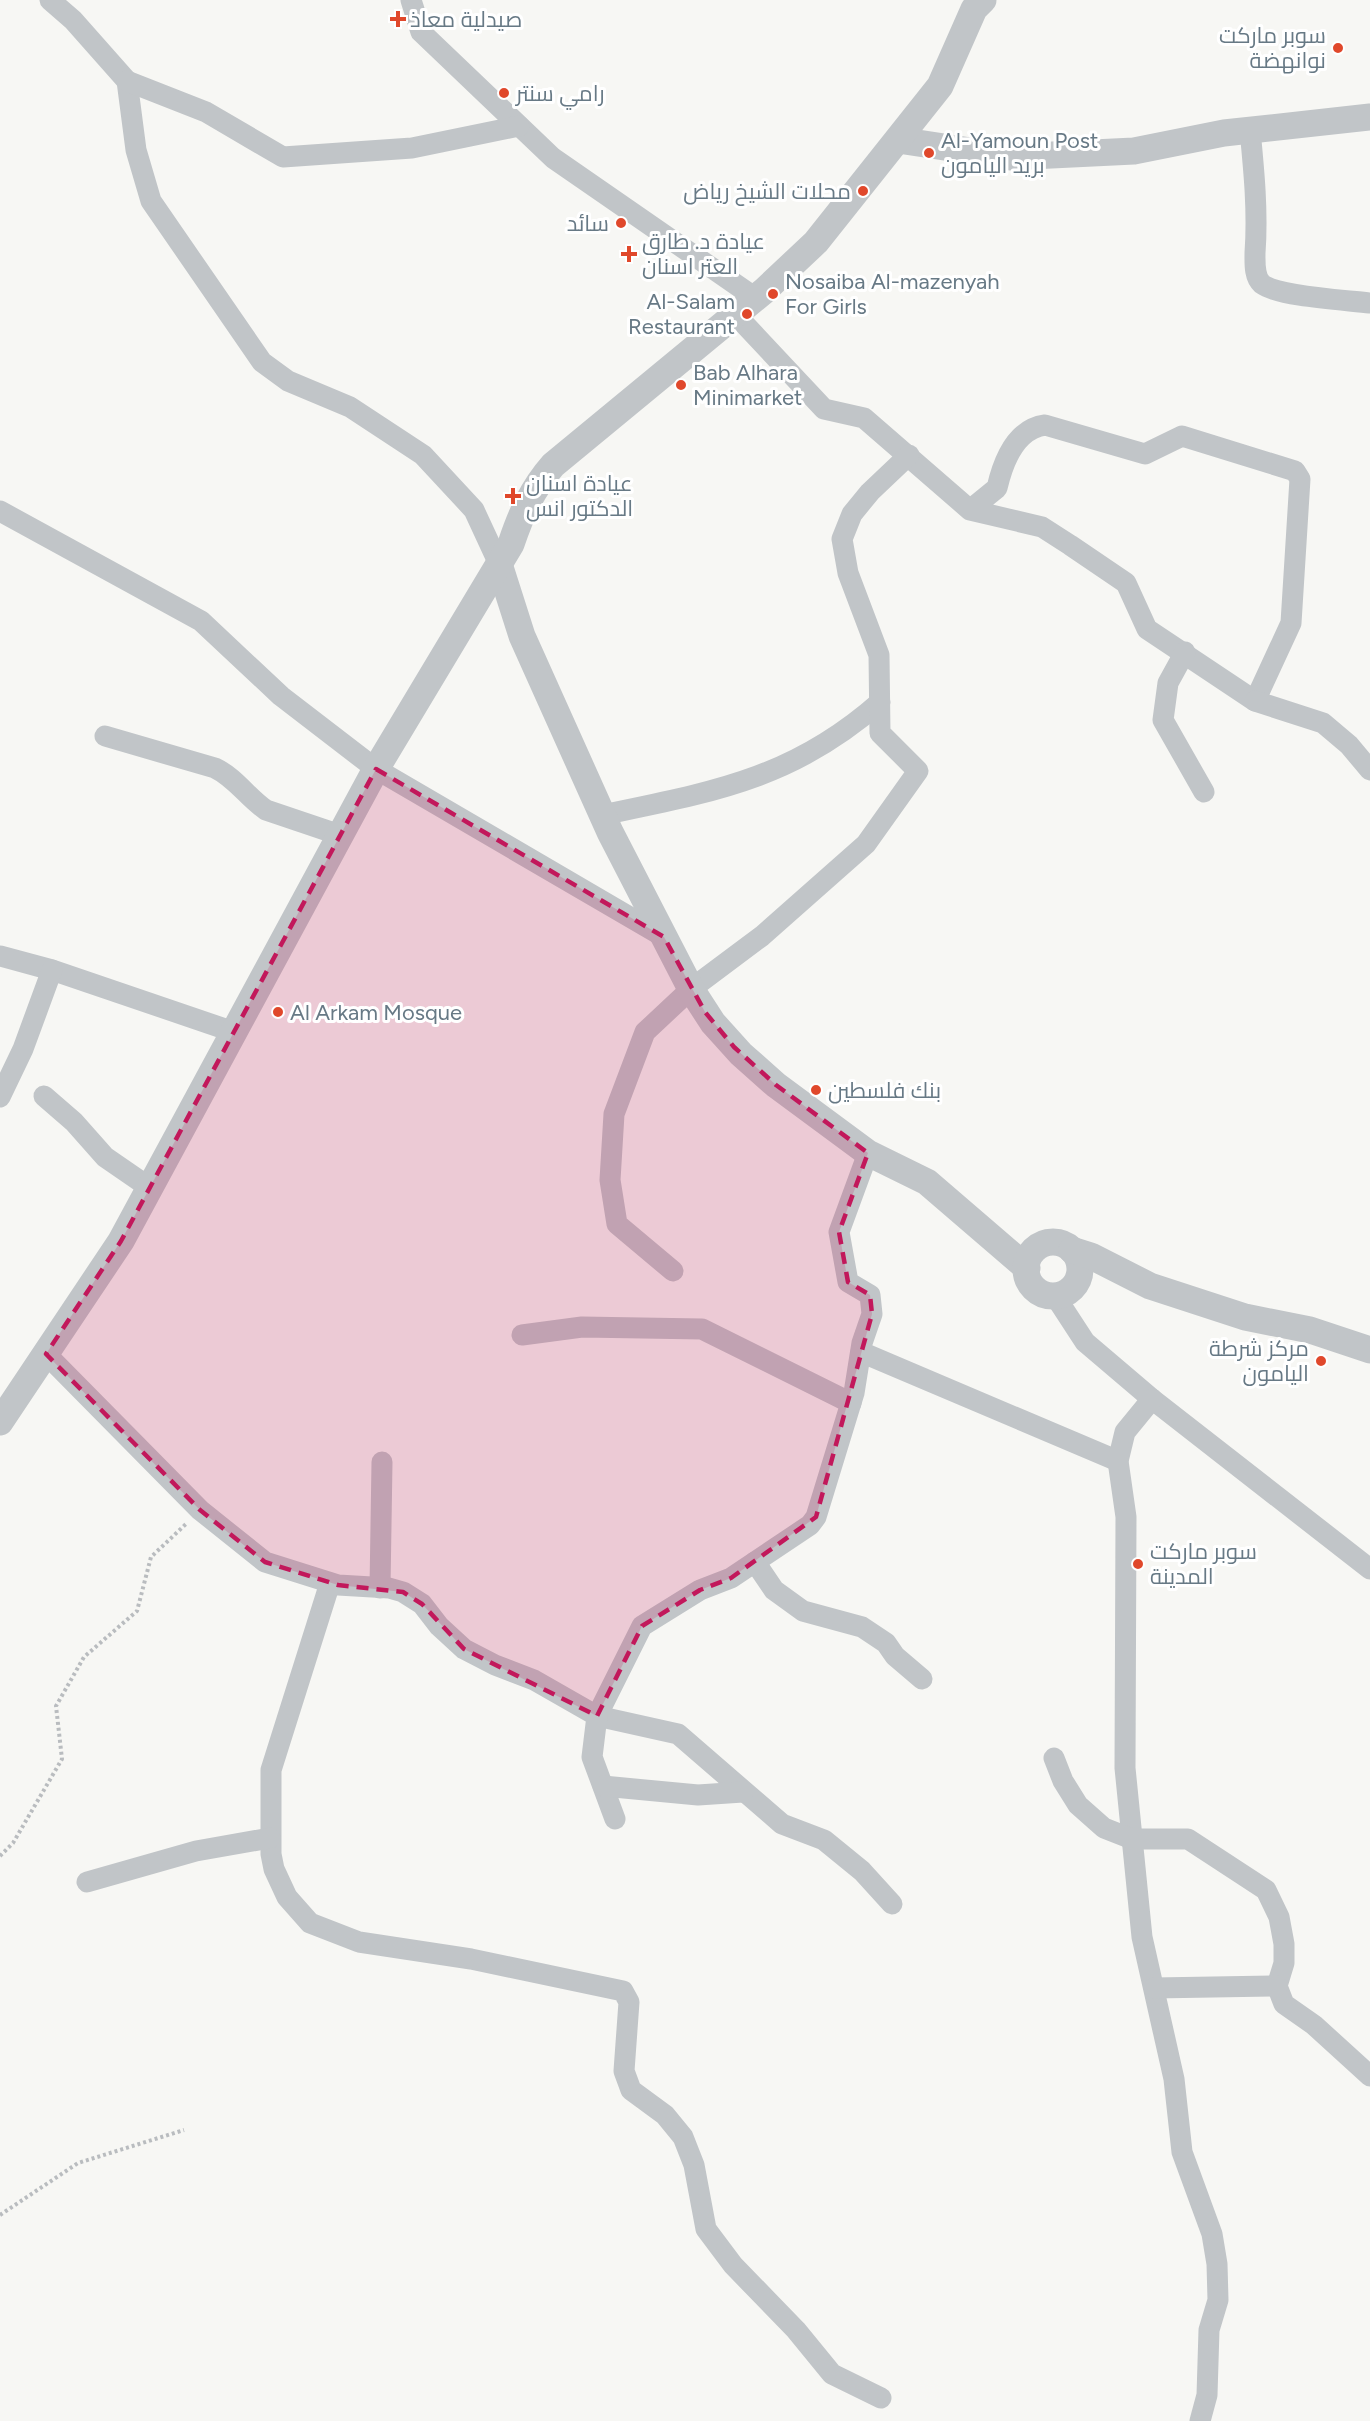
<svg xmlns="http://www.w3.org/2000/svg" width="1370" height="2421" font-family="Figtree,Cairo,sans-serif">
  <rect width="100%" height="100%" fill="#f7f7f4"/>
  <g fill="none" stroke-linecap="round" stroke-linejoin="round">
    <g stroke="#b9bcbf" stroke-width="4" stroke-dasharray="3 3" stroke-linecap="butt">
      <path d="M0,1856l13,-13 49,-84 -6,-53 28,-49 53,-46 14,-54 36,-34"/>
      <path d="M0,2215l78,-52 106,-33"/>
    </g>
    <g stroke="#c1c5c8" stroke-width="21">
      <path d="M50,0l23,20 54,61 9,69 15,51 111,161 26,19 62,26 73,48 51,55 25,54"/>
      <path d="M411,0l10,32 132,126 201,139"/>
      <path d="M127,81l79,31 77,45 129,-9 107,-22"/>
      <path d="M1250,130c4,41 8,82 5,123 0,10 -1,24 7,31 17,13 85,16 108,19"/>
      <path d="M735,314l89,95 40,9 106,92 72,17 28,18 56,38 21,46 108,72 36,-78 9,-144 -5,-8 -113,-35 -37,18 -100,-29c-29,4 -42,37 -48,63l-27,22"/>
      <path d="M0,511l201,110 80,75 95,73 288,168"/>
      <path d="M1185,652l-17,31 -5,37 41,72"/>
      <path d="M1255,701l68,22 26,22 21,25"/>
      <path d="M105,736l110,32c21,10 32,29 51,42l74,25"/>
      <path d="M602,815c110,-23 191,-36 278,-113"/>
      <path d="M0,956l52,14 182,62"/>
      <path d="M44,1096l30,26 31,35 45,31"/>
      <path d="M0,1097l23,-48 29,-79"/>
      <path d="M868,1153l-29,79 9,50 22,13 2,19 -10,29 -8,50 -38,124 -6,8 -79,53 -31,12 -58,36 -45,90 81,18 104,90 42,16 38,31 30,33"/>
      <path d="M673,1271l-56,-47 -7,-44 4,-66 31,-82 46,-43 71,-53 104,-92 52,-73 -38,-38 -1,-78 -31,-82 -6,-34 10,-25 18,-22 39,-37"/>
      <path d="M1055,1296l30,46 67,57 218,170"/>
      <path d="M522,1335l60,-8 120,2 149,74"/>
      <path d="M861,1352l257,109"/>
      <path d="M46,1354l154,156 65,52 73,23 51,3 14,4 19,12 17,22 25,23 31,16 39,15 63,36 -5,41 23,62"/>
      <path d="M1152,1399l-27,33 -7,29 8,56 -1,251 17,169 32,142 8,73 30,82 5,30 1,36 -9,30 -2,65 -7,26"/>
      <path d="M755,1562l19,28 29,21 59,16 24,16 9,13 27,23"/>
      <path d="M330,1583l-59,187v84l3,15 13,28 23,26 49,19 112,17 152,32 6,11 -5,69 7,19 34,25 18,22 11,28 12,64 27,36 63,65 36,44 49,24"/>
      <path d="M380,1588l2,-126"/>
      <path d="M1054,1758l9,23 15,24 26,23 28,11h56l78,51 13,27 5,27v19l-7,23 7,18 30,21 56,51"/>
      <path d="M603,1786l95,9 45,-3"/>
      <path d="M87,1882l109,-31 74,-13"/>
      <path d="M1154,1988l123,-2"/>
    </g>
    <g stroke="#c1c5c8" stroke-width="27">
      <path d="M898,140l112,17 124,-6 90,-18 146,-16"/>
      <path d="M499,564l23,72 88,196 81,157 22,34 28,31 35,31 92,68 59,29 100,86"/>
      <circle cx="1053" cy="1269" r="27"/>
      <path d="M1072,1250l19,6 59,30 95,31 65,13 60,20"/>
      <path d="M0,1422l121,-181 255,-472 135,-225c10,-30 21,-55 42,-79l211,-174 52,-49 124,-156 34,-77 9,-9"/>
    </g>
  </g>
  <path fill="#c2185b" fill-opacity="0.2" stroke="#c2185b" stroke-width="4.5" stroke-dasharray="12 8" stroke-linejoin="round" d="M376,769l288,168 41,75 29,35 42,38 92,68 -29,79 9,50 22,13 2,19 -56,203 -85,61 -31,12 -58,36 -45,90 -133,-67 -42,-45 -19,-12 -65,-7 -73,-23 -65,-52 -154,-156 75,-113z"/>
  <g fill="#e0482b" stroke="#fff" stroke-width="2">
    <path d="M395 10h6v6h6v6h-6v6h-6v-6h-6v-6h6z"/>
    <circle cx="1338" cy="48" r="6"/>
    <circle cx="504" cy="93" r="6"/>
    <circle cx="929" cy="153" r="6"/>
    <circle cx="863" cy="191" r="6"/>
    <circle cx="621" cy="223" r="6"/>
    <path d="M626 245h6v6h6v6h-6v6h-6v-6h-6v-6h6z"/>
    <circle cx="773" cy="294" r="6"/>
    <circle cx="747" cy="314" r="6"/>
    <circle cx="681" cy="385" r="6"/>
    <path d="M510 487h6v6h6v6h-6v6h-6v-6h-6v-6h6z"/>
    <circle cx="278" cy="1012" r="6"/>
    <circle cx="816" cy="1090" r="6"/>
    <circle cx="1321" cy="1361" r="6"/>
    <circle cx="1138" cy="1564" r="6"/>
  </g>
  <g text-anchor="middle" stroke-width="6" stroke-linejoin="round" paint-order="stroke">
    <g font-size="22" fill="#677985" stroke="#fff" text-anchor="start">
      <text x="410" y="27">صيدلية معاذ</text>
      <text x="1326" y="43" text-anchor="end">سوبر ماركت<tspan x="1326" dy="25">نوانهضة</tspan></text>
      <text x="516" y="101">رامي سنتر</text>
      <text x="941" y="148">Al-Yamoun Post<tspan x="941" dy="25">بريد اليامون</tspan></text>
      <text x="851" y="199" text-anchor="end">محلات الشيخ رياض</text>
      <text x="609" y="231" text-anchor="end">سائد</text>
      <text x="642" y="249">عيادة د. طارق<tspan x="642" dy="25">العتر اسنان</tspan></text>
      <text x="785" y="289">Nosaiba Al-mazenyah<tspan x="785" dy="25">For Girls</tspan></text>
      <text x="735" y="309" text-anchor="end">Al-Salam<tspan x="735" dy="25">Restaurant</tspan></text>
      <text x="693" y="380">Bab Alhara<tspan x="693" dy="25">Minimarket</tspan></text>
      <text x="526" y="491">عيادة اسنان<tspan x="526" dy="25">الدكتور انس</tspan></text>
      <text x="290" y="1020">Al Arkam Mosque</text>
      <text x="828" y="1098">بنك فلسطين</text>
      <text x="1309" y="1356" text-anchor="end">مركز شرطة<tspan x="1309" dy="25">اليامون</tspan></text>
      <text x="1150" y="1559">سوبر ماركت<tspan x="1150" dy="25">المدينة</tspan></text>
    </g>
  </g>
</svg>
